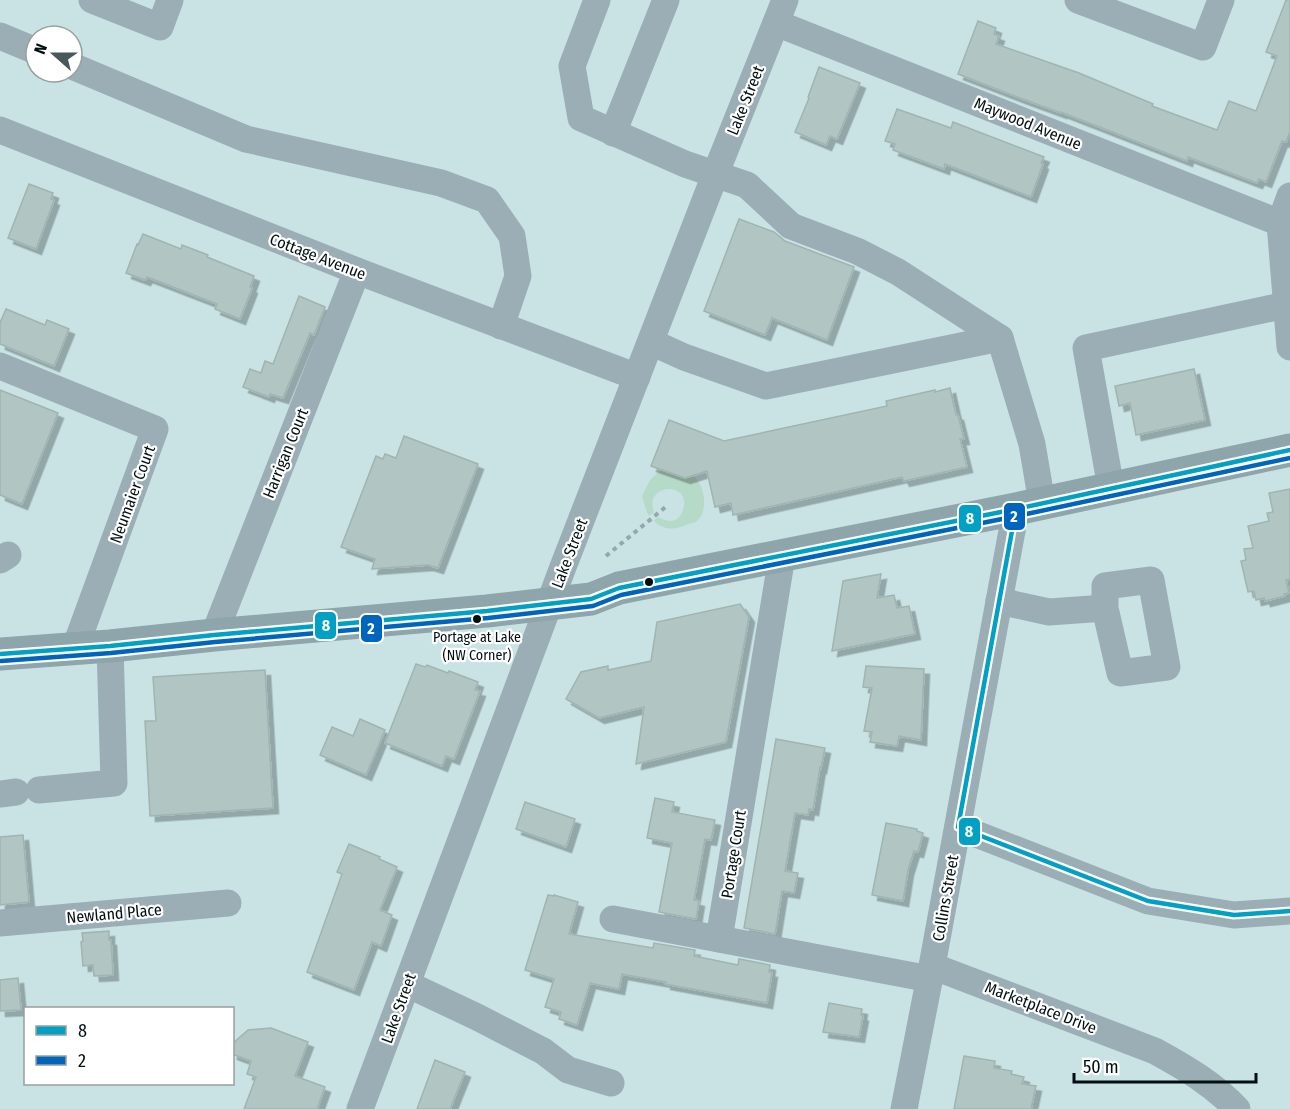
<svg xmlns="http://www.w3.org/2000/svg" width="1290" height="1109" font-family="'Fira Sans Condensed',sans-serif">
  <defs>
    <filter id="shadow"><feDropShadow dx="5.5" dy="5.5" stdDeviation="0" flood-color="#0004"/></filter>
  </defs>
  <rect width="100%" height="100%" fill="#c9e3e5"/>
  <path fill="#b5dac7" d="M663,468c9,2 20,3 28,7 14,6 18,36 6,46 -2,2 -6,2 -9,3 -12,6 -24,7 -34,-3l4,-4c6,3 12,6 19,2 4,-3 6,-8 7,-13 4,-26 -41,-21 -30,6l-5,4 -3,-6 -4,-14 8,-16z"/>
  <g fill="#b1c5c3" stroke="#a0b4b2" stroke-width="1.5" filter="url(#shadow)">
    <path d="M1286,0h4v131l-4,11 -4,-1 -16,41 -7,-3 -2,4 -69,-26 -1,4 -126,-49v1l-41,-15 -62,-24 20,-53 18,7 -2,6 5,2 -3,8 83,29 74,31 -1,2 65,24 12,-29 27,10 21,-55 -11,-4z"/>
    <path d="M819,67l41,16 -23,56 -7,-3 -4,9 -31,-13 14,-34 -1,-1z"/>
    <path d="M897,109l54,19 2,-6 91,35 -3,6 2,1 -12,33 -86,-33 -1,5 -51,-19 2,-6 -10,-3z"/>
    <path d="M29,184l24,9 -2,6 3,1 -18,49 -28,-11z"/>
    <path d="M739,219l35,13 11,9 69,26 -27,73 -55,-22 -7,17 -61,-24z"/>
    <path d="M143,234l38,15 1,-4 26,10 -1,2 47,19 -4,11 2,1 -12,31 -25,-10 2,-5 -70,-27 -2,3 -19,-7 11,-29 1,1z"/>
    <path d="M299,296l26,11 -11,28 -4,-2 -27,65 -13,-4 -1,3 -26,-10 7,-18 11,4 4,-12 8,3z"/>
    <path d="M6,309l39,16 2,-5 22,9 -15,37 -54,-22v-21z"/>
    <path d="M1194,369l11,51 -69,15 -6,-32 -11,3 -4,-20z"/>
    <path d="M950,388l6,27h2l6,24h-4l7,28 -63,14 -2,-4 -169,38 -2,-12 -16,4 -8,-36 -22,7 -34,-12 18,-46 55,21 163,-35 -1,-5 49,-11v2z"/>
    <path d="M0,390l58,23 -36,91 -22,-9z"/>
    <path d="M404,436l74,28 -40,104 -10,-3 -56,4 3,-10 -34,-12 35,-91 7,3 2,-5 11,4z"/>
    <path d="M1290,489v90l-4,1 3,13 -5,1 1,2 -20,5 -1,-3 -8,2 -2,-9 -6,1 -7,-31 5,-1 -2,-11 9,-1 -5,-22 21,-5 -2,-8 6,-1 -4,-19z"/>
    <path d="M881,574l-4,24 17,-3 3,13 12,-2 6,28 -83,17 11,-70z"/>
    <path d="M740,604l9,13 -23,125 -90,22 8,-57 -45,11 -33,-19 15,-27 27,-6v4l43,-9 6,-39z"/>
    <path d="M416,664l9,3 2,-2 21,8 1,-2 29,11 -3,8 5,1 -26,68 -8,-3 -4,10 -57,-23z"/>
    <path d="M866,666l58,3 -3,71 -22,-4 -2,10 -27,-4 2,-10 -8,-1 8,-43 -9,-1z"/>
    <path d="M265,670l8,138 -123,8 -5,-95h11l-3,-44z"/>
    <path d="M360,719l25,11 -19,45 -46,-20 12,-28 21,9z"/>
    <path d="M776,739l49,9 -4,20 -1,-1 -7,43 -4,-1 -1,6 -13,-2 -10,58 13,2 -4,20 -12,-2 -7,43 -31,-6z"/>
    <path d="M655,798l19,4 -2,10 43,8 -4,20 -6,-1 -11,61 5,1 -3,18 -37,-7 13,-69 -25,-5z"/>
    <path d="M525,802l50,17 -9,28 -50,-18z"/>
    <path d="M886,823l31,6v2l6,2 -5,19 -4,-1 -6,19 -5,31 -31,-6z"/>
    <path d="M23,835l6,67 -29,3v-68z"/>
    <path d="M349,844l31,13 -1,2 18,8 -17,43 12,5 -11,31 -9,-4 -18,48 -47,-18 35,-98 -5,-2z"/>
    <path d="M548,895l6,1v-1l24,7 -9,32 84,14 1,-5 41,7 -1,6 44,9 1,-6 31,6 -1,7h3l-5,31 -102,-19 1,-2 -44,-8 -3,15 -29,-6 -13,42 -18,-6 2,-7 -16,-5 9,-28 -29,-9z"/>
    <path d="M109,931v9h2l2,35 -19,1 -1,-11 -10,1 -2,-24 2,-1 -1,-8z"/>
    <path d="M18,978l3,32 -21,1v-31z"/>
    <path d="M829,1003l33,6 -1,6 2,1 -4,21 -36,-5z"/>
    <path d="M271,1028l37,14 -13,34 30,11 -8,22h-73l12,-32 -9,-3 4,-13 -19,-7v-10l16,-14z"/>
    <path d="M964,1056l31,5 -1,7 18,3 -1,3 13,3 -2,7 14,2 -5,23h-77z"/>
    <path d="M435,1060l30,12 -15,37h-33z"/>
  </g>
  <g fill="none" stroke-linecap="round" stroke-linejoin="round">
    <path stroke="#96a7aa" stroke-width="4" stroke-dasharray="4.5 4.5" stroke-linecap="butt" d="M606,556l62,-51"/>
    <g stroke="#9baeb5" stroke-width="27">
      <path d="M92,0l68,27 10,-27"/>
      <path d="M597,0l-25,66 9,52 104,46 62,21 44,41 66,25 41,21 102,66 32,106 10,59"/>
      <path d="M1078,0l125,47 18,-47"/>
      <path d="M776,23l504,200"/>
      <path d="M0,36l36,15"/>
      <path d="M72,66l174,73 195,44 46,17 25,36 6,40 -17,50"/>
      <path d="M0,130l357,141 280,106"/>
      <path d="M613,133l53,-133"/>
      <path d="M1290,196l-10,27 10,124"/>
      <path d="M651,342l33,15 82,29 234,-48"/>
      <path d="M0,366l155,63 -80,219"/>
      <path d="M1111,488l-25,-140 200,-43"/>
      <path d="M782,556l-63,383 211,40"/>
      <path d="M0,560l8,-5"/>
      <path d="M999,601l50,11 56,-4 15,65 47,-6 -16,-87 -46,6v22"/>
      <path d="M214,635l143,-364"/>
      <path d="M39,790l75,-7 -4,-137"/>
      <path d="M0,794l16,-2"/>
      <path d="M958,827l190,74 86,14 56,-4"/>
      <path d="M613,919l106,20"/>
      <path d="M0,923l228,-20"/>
      <path d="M932,966l223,85c31,17 58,33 82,58"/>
      <path d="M407,984l70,33 66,34 25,19 43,13"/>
      <path d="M360,1109l203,-542 152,-392 70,-175"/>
      <path d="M904,1109l28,-143 84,-457"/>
    </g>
    <path stroke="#8ea5ac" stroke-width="33" d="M0,654l110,-8 104,-11 273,-24 104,-12 28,-11 397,-79 274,-59"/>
    <defs>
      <g id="bus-1">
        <path d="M1016,509l-58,318 190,74 86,14 56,-4"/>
        <path d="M0,654l110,-8 104,-11 273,-24 104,-12 28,-11 397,-79 274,-59"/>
      </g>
      <path id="bus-2" d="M1,661l110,-8 104,-11 273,-24 105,-12 28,-11 396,-79 273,-58"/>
    </defs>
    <use href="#bus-1" stroke="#fff" stroke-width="9"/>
    <use href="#bus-2" stroke="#fff" stroke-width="9"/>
    <use href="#bus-1" stroke="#00a1c4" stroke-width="4.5"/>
    <use href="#bus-2" stroke="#0065bd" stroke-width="4.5"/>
  </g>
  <g fill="#010f10" stroke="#fff" stroke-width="2">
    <circle cx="649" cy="582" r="5"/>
    <circle cx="477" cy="619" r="5"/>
  </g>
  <g text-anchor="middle" stroke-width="4.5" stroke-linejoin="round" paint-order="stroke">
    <g font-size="14" fill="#010f10" stroke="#fff">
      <text x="477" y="642">Portage at Lake<tspan x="477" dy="18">(NW Corner)</tspan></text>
    </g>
    <g font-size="16" fill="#010f10" stroke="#fff">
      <text transform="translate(745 100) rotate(-68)" y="6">Lake Street</text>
      <text transform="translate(1028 123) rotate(22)" y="6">Maywood Avenue</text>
      <text transform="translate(318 256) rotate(21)" y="6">Cottage Avenue</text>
      <text transform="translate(285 453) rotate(-68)" y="6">Harrigan Court</text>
      <text transform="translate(132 494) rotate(-70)" y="6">Neumaier Court</text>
      <text transform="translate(569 553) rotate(-69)" y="6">Lake Street</text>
      <text transform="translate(733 854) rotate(-81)" y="6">Portage Court</text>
      <text transform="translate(945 898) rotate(-80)" y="6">Collins Street</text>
      <text transform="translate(114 913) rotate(-5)" y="6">Newland Place</text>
      <text transform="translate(1041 1007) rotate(21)" y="6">Marketplace Drive</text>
      <text transform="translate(398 1008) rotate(-70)" y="6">Lake Street</text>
    </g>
  </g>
  <g stroke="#fff" stroke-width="2">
    <rect x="1003" y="502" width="23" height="29" rx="6" fill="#0065bd"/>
    <rect x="958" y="504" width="24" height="29" rx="6" fill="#00a1c4"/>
    <rect x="314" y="611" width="23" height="29" rx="6" fill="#00a1c4"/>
    <rect x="360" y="614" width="23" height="29" rx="6" fill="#0065bd"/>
    <rect x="958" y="817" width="23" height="29" rx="6" fill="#00a1c4"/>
  </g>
  <g font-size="16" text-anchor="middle" font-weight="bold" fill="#fff">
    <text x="1014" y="522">2</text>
    <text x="970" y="524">8</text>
    <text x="326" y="631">8</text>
    <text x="371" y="634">2</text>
    <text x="969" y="837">8</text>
  </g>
  <rect x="24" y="1007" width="210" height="78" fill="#ffffff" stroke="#999f9f" stroke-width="1.5"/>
  <rect x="36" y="1026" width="30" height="9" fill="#00a1c4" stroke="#999f9f" stroke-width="1.5"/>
  <text x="78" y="1037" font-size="18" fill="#010f10">8</text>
  <rect x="36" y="1056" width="30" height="9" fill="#0065bd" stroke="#999f9f" stroke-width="1.5"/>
  <text x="78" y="1067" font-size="18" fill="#010f10">2</text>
  <g transform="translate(54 54) rotate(291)"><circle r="28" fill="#ffffff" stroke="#999f9f" stroke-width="1.5"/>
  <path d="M0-4.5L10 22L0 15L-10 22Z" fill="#47595b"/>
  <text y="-9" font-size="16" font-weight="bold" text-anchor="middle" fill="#010f10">N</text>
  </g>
  <path d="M1074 1073v9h182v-9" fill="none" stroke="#010f10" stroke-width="3"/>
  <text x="1083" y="1073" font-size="18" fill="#010f10" stroke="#ffffff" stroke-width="4.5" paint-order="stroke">50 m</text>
</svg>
